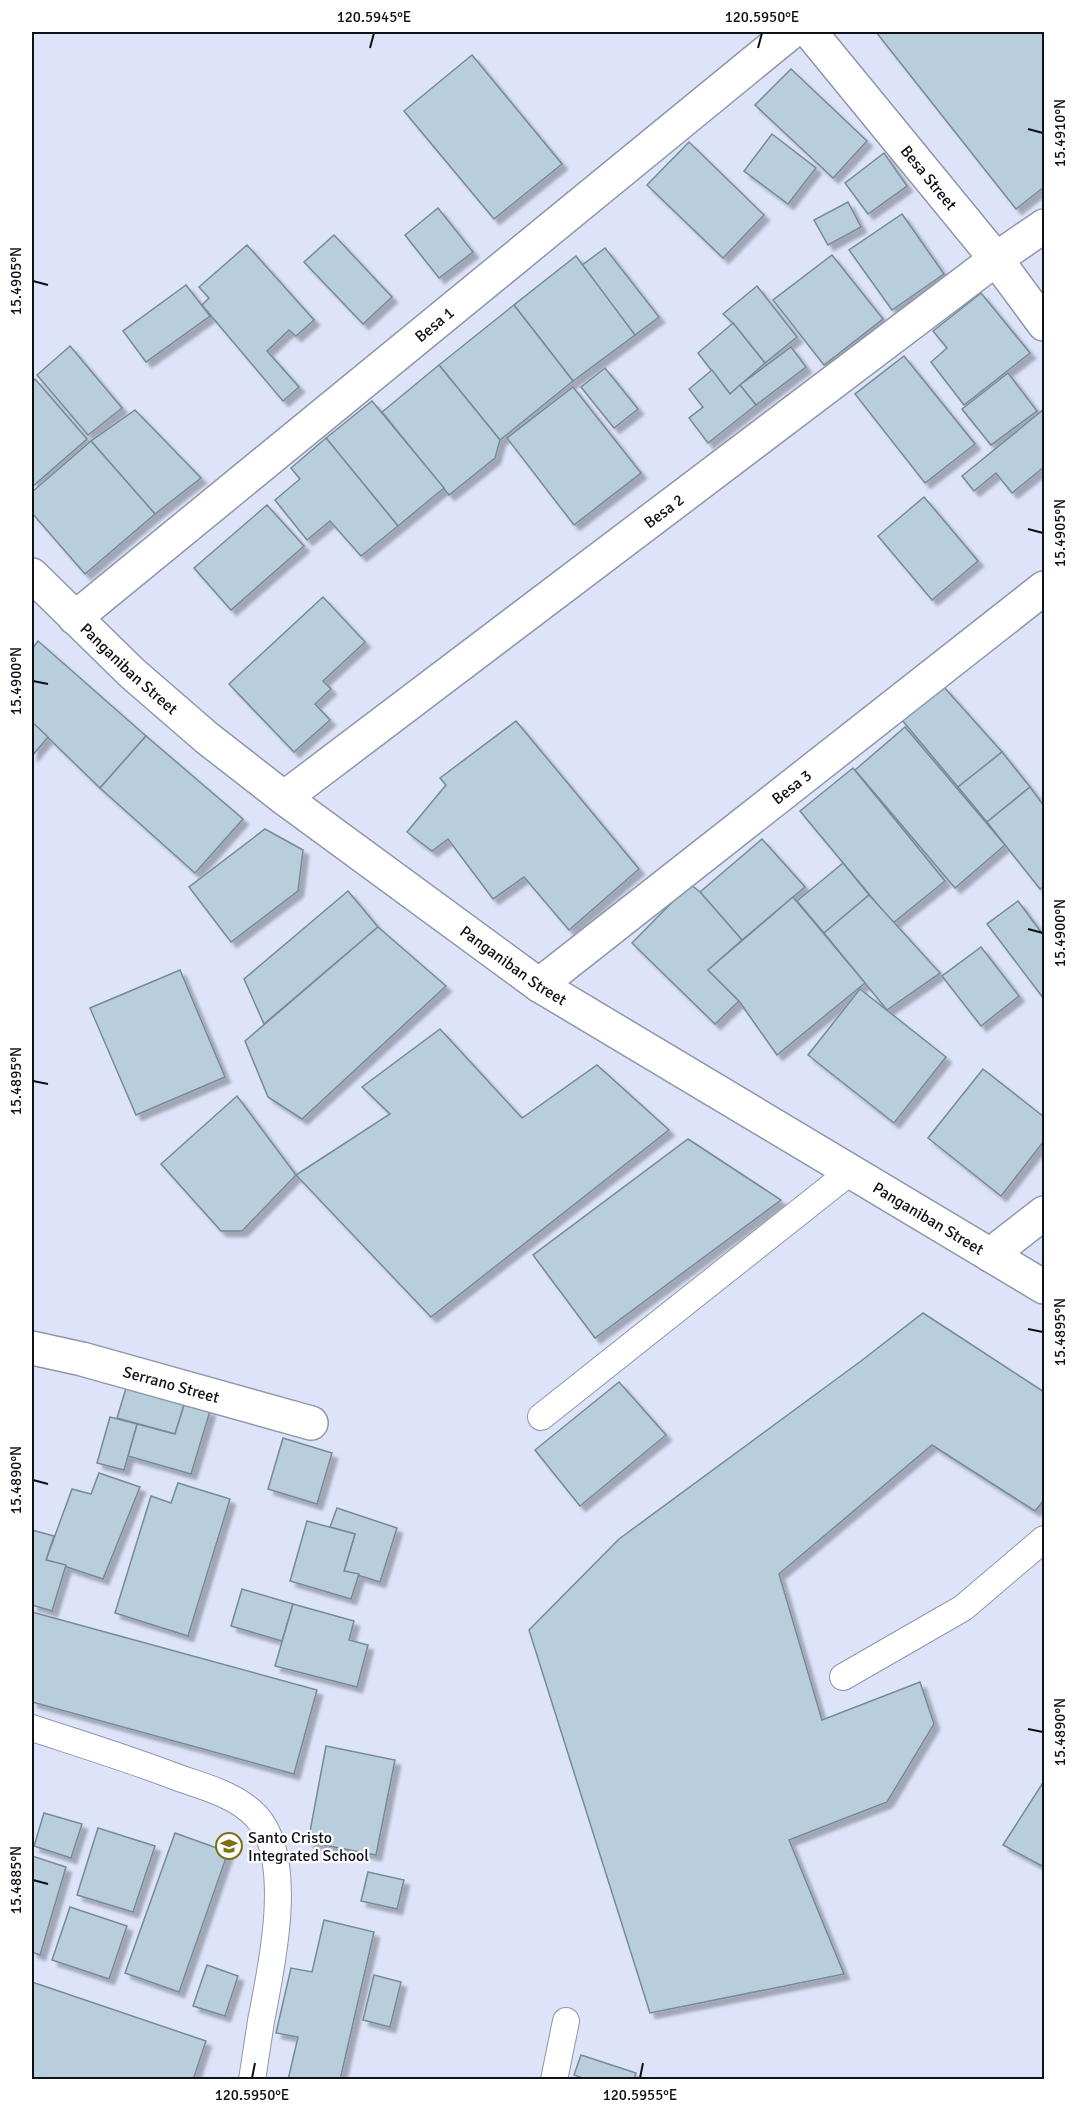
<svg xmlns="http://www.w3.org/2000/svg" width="1076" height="2111" font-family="Signika,sans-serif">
  <defs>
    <filter id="shadow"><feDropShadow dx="5.5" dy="5.5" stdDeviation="1.5" flood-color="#0004"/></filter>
  </defs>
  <rect width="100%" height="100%" fill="#dde4fa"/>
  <g fill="#b9cedc" stroke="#768a97" stroke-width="1.5" filter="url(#shadow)">
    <path d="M876,32h168v155l-28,22z"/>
    <path d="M472,55l90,109 -68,55 -90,-108z"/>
    <path d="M791,69l76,72 -34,37 -78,-73z"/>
    <path d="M772,134l44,34 -28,36 -44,-33z"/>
    <path d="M689,142l75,73 -41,43 -76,-73z"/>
    <path d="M884,153l23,33 -39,28 -23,-31z"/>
    <path d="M848,202l13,25 -33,18 -14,-25z"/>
    <path d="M438,208l35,44 -34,26 -34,-43z"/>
    <path d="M902,214l42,60 -52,36 -43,-60z"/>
    <path d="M334,235l58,62 -29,27 -59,-62z"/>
    <path d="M247,245l67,75 -18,16 -7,-6 -22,21 32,36 -16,14 -81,-96 7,-7 -10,-11z"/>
    <path d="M605,248l54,69 -24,18 -54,-69z"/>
    <path d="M832,255l51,64 -59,46 -51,-65z"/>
    <path d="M576,256l59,79 -62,46 -59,-76z"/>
    <path d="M186,285l24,31 -64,46 -23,-31z"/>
    <path d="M757,286l40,51 -32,26 -32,-40 -10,-9z"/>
    <path d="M981,293l49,60 -66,52 -33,-43 16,-14 -14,-17z"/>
    <path d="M514,305l59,76 -73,59 -61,-75z"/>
    <path d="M733,323l32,40 -35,31 -32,-41z"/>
    <path d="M70,346l52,62 -34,27 -51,-60z"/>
    <path d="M791,347l15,20 -50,38 -16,-20z"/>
    <path d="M904,356l71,88 -50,39 -70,-89z"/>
    <path d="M439,365l61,75 -5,18 -46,37 -67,-83z"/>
    <path d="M605,368l33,41 -24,19 -33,-41z"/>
    <path d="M712,370l18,24 10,-9 16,20 -48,38 -19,-25 14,-11 -14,-18z"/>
    <path d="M1008,373l29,38 -46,34 -29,-36z"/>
    <path d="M35,379l52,60 -55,48v-105z"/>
    <path d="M573,387l68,86 -67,52 -67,-87z"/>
    <path d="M372,401l72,87 -46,38 -72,-88z"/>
    <path d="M1044,409v58l-32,26 -16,-20 -22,18 -12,-15z"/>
    <path d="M135,410l66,68 -46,36 -64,-73z"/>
    <path d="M326,438l72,88 -37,30 -31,-35 -23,19 -32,-40 25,-21 -9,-11z"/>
    <path d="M91,441l64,73 -70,60 -53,-61v-21z"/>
    <path d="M924,497l54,64 -46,39 -54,-64z"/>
    <path d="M267,505l37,41 -73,64 -37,-42z"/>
    <path d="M323,597l42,45 -42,39 8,8 -16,15 15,16 -36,32 -65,-68z"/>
    <path d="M38,641l108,95 -46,52 -68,-66v-73z"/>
    <path d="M943,686l59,66 -44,35 -56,-67z"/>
    <path d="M516,721l123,148 -70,61 -45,-53 -31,22 -45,-60 -16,12 -25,-19 39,-47 -6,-7z"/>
    <path d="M32,722l16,15 -16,19z"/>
    <path d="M905,727l100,118 -50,43 -100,-118z"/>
    <path d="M146,736l97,83 -48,54 -95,-85z"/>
    <path d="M1002,752l28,35 -43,35 -29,-35z"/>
    <path d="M853,768l92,113 -52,42 -93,-112z"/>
    <path d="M1030,787l14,19v80l-4,3 -53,-67z"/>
    <path d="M265,829l38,21 -5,41 -67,51 -42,-55z"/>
    <path d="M762,839l43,48 -63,53 -42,-48z"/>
    <path d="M843,863l26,32 -45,38 -27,-32z"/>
    <path d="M690,884l10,8 42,48 -34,30 31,31 -24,23 -83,-81z"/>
    <path d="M348,891l30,36 -114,97 -20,-45z"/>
    <path d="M869,895l71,78 -53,37 -63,-77z"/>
    <path d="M793,897l72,86 -88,72 -38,-54 -31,-31z"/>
    <path d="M1018,901l26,35v63l-57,-75z"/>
    <path d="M378,927l68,59 -144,133 -34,-22 -23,-56z"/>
    <path d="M981,947l38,49 -38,30 -39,-50z"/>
    <path d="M180,970l45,107 -89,38 -46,-107z"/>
    <path d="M860,989l86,68 -52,66 -86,-68z"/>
    <path d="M440,1029l82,89 75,-53 72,65 -238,187 -135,-142 94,-61 -28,-27z"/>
    <path d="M983,1069l61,48v24l-43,55 -73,-58z"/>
    <path d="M237,1096l59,79 -54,56h-21l-60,-67z"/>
    <path d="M688,1139l93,61 -186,138 -62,-83z"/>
    <path d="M923,1313l121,79v108l-9,11 -103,-66 -153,129 43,146 98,-38 14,42 -47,78 -98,38 55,134 -194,39 -121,-383 90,-91 242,-178z"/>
    <path d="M619,1382l47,53 -86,71 -45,-56z"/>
    <path d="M127,1385l58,17 -10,32 -58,-16z"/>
    <path d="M185,1402l25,9 -19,63 -63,-18 9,-32 38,10z"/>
    <path d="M110,1417l27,7 -13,46 -27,-7z"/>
    <path d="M283,1438l49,15 -15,51 -49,-15z"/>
    <path d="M99,1473l41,14 -37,92 -57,-19 26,-71 19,5z"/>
    <path d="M178,1483l52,16 -42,137 -73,-23 36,-117 20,7z"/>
    <path d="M337,1508l60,20 -17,54 -36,-11 11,-37 -25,-7z"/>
    <path d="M307,1521l48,13 -11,37 15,3 -8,25 -61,-18z"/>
    <path d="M32,1530l22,6 -8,24 20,5 -14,46 -20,-6z"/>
    <path d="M242,1589l51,15 -11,37 -51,-15z"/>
    <path d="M293,1604l61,17 -5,19 19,5 -11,42 -82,-21z"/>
    <path d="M32,1612l285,78 -23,84 -262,-72z"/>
    <path d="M326,1746l69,14 -19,95 -68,-13z"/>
    <path d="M1044,1781v86l-41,-22z"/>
    <path d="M44,1813l38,11 -11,34 -37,-12z"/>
    <path d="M98,1828l57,18 -22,66 -56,-17z"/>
    <path d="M175,1833l53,19 -49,140 -54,-19z"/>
    <path d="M32,1856l34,11 -26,88 -8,-3z"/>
    <path d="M368,1872l36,8 -7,29 -36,-8z"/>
    <path d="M70,1907l57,19 -18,53 -57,-19z"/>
    <path d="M324,1920l50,12 -34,148h-52l10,-43 -22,-4 15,-65 21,4z"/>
    <path d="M207,1965l31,11 -13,40 -32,-10z"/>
    <path d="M374,1975l27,7 -11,45 -27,-7z"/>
    <path d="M32,1982l174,59 -13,39h-161z"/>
    <path d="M581,2055l55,18 -2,7h-46l-14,-5z"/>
  </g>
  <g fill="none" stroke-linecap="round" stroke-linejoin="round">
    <defs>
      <g id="service">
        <path d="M541,1417l310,-246"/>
        <path d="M843,1677l120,-69 81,-69"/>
        <path d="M32,1728c49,16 98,31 147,50 26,9 57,17 77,38 40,43 15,153 5,205 -3,19 -6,39 -9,59"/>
        <path d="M554,2080l12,-59"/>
      </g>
      <g id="minor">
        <path id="s1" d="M810,32l186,227 48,65"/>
        <path id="s2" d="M75,618l716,-586"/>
        <path id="s3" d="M284,798l712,-539 48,-33"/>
        <path id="s4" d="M539,985l505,-397"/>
        <path d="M990,1255l54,-42"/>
        <path id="s5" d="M32,1348l50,11 229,64"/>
      </g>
      <g id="tertiary">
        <path id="s6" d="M32,575l100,98 75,65 77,60 255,187 505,302"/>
      </g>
    </defs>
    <use href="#service" stroke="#8f96a9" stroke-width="28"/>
    <use href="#minor" stroke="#8f96a9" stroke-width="36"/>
    <use href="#tertiary" stroke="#8f96a9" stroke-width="36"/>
    <use href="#service" stroke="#fff" stroke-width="26"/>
    <use href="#minor" stroke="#fff" stroke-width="33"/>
    <use href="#tertiary" stroke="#fff" stroke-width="33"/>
  </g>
  <path fill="none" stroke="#0e1118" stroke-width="2" d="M370,48l4,-15M758,48l4,-15M1028,129l15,4M33,281l15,4M1028,529l15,4M33,681l15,3M1028,929l15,4M33,1081l15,3M1028,1329l15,3M33,1480l15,4M1028,1729l15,3M33,1880l15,4M252,2078l3,-15M640,2078l3,-15"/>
  <defs>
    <symbol id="school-ring" viewBox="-11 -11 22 22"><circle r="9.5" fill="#fff" stroke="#7a7111" stroke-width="1.5"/><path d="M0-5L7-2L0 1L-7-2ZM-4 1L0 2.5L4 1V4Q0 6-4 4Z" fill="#7a7111"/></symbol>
  </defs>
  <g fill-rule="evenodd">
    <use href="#school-ring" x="214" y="1831" width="30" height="30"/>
  </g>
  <g text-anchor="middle" stroke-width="4.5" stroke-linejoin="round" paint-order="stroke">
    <g font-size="16" fill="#0e1118" stroke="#fff">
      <text dy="6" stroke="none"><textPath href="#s1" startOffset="188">Besa Street</textPath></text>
      <text dy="6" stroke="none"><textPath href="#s2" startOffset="464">Besa 1</textPath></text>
      <text dy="6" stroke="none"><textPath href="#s3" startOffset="476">Besa 2</textPath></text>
      <text dy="6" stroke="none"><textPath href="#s6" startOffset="135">Panganiban Street</textPath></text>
      <text dy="6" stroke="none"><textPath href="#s4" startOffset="321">Besa 3</textPath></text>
      <text dy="6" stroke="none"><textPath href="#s6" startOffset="621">Panganiban Street</textPath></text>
      <text dy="6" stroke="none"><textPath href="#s6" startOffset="1107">Panganiban Street</textPath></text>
      <text dy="6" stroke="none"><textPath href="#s5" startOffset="144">Serrano Street</textPath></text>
    </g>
    <g font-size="16" fill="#0e1118" stroke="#fff" text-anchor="start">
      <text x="248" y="1843">Santo Cristo<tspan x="248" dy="18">Integrated School</tspan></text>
    </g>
  </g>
  <rect width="1076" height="2111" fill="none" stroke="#ffffff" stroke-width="66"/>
  <rect x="33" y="33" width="1010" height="2045" fill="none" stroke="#0e1118" stroke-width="2"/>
  <g font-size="15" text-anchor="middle" fill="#0e1118">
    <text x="374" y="22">120.5945°E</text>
    <text x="762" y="22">120.5950°E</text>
    <text transform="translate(1060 133) rotate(-90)" y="5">15.4910°N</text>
    <text transform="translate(16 281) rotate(-90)" y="5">15.4905°N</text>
    <text transform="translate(1060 533) rotate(-90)" y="5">15.4905°N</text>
    <text transform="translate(16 681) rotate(-90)" y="5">15.4900°N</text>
    <text transform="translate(1060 933) rotate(-90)" y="5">15.4900°N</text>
    <text transform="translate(16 1081) rotate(-90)" y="5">15.4895°N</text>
    <text transform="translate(1060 1332) rotate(-90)" y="5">15.4895°N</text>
    <text transform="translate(16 1480) rotate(-90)" y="5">15.4890°N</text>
    <text transform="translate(1060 1732) rotate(-90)" y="5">15.4890°N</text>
    <text transform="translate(16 1880) rotate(-90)" y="5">15.4885°N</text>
    <text x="252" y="2100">120.5950°E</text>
    <text x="640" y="2100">120.5955°E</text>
  </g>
</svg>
